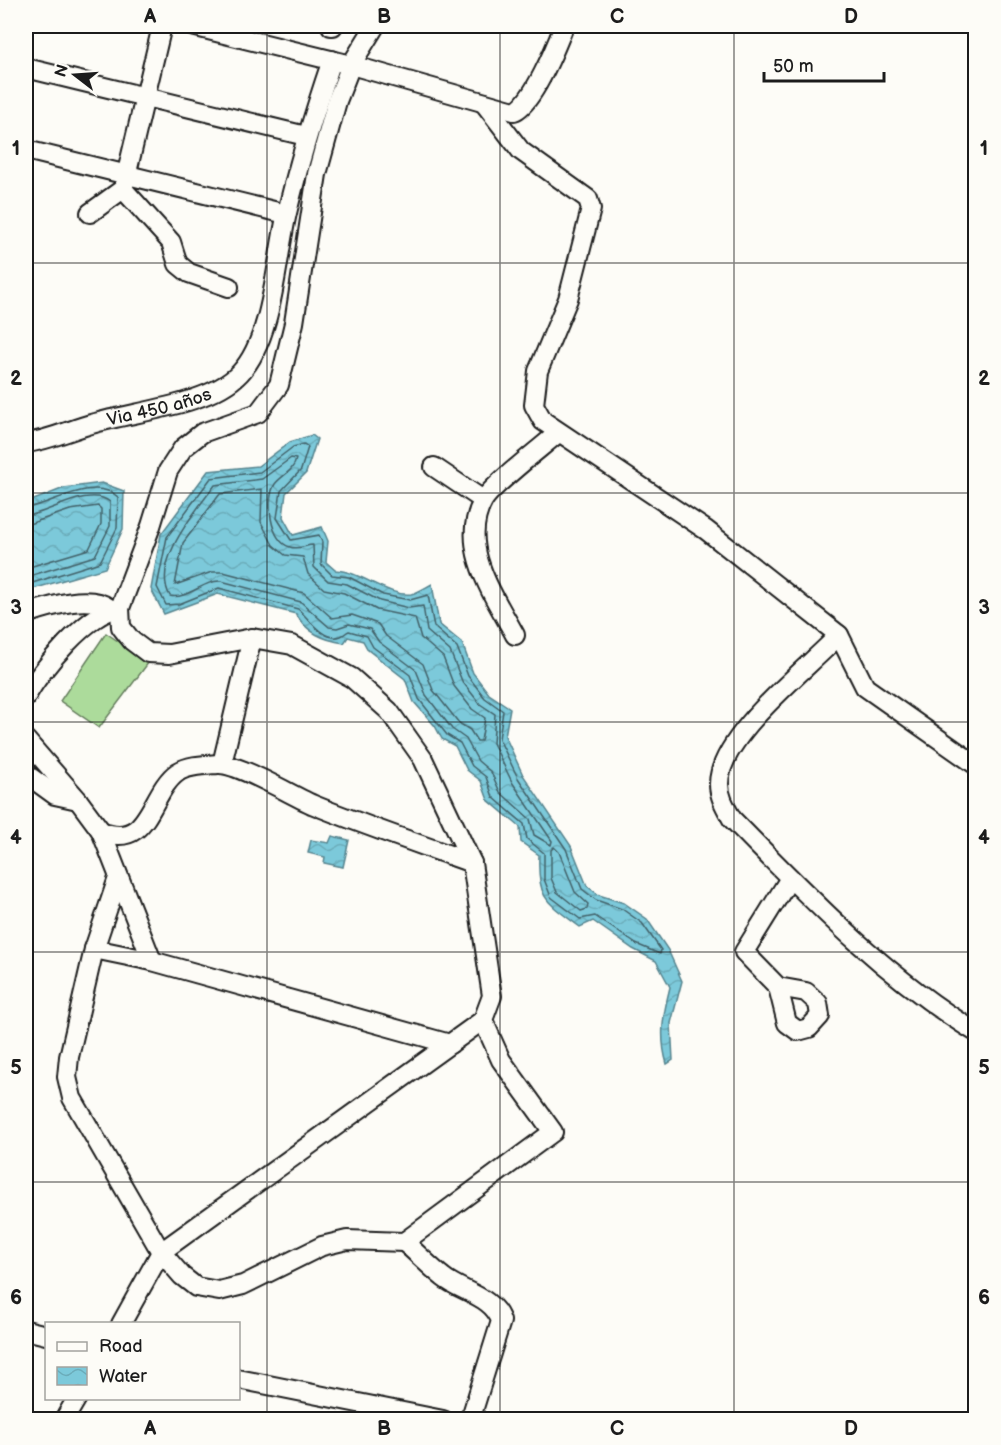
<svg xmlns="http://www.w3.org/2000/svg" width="1001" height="1445" font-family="'Balsamiq Sans',sans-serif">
  <defs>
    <pattern id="water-waves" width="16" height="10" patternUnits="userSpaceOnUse" patternTransform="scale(1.5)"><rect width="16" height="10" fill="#7cc9da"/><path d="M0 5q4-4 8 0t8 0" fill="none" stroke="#6bacba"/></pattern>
  </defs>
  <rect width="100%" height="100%" fill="#fdfcf7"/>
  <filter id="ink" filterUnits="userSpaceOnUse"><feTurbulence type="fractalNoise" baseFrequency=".0167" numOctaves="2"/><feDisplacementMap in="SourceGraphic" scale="12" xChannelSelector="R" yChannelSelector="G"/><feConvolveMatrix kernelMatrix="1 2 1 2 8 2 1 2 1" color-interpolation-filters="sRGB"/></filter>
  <g filter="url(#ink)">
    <path fill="#acdb9b" stroke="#647c5c" stroke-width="1.5" d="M106,633l43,29 -50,66 -39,-27z"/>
    <g fill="url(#water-waves)" stroke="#56848e" stroke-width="1.5">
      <path d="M312,435l5,4 -11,34 -20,20 -3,24 10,18 29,-8 6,14 -2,21 9,8c26,1 53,27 76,24 6,-1 15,-7 21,-10l7,40 23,19 11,30 16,21 21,14 -5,28 18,39 48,71 16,40 12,9 25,8 23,16 21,31 14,31 -11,42 2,37 -6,4c-8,-27 -4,-49 3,-77l-14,-26 -23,-12 -40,-28 -13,6c-33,-25 -43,-27 -41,-72l-18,-13 -1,-15 -32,-27 -7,-19 -14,-11 -12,-24 -13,-7 -7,-13 -21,-24 -9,-23 -37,-29 -5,-9 -15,-4 -4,6c-20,-3 -37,-10 -48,-29l-78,-20 -54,20 -13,-25 10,-55 47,-63 50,-5 32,-24z"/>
      <path d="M102,483l22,8 -1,38 -18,39 -79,23v-88l38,-15z"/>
      <path d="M332,836l17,4 -6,27 -19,-4 1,-6 -17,-4 3,-13 18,3z"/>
    </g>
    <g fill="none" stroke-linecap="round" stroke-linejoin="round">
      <g stroke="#426168" stroke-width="1.5">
        <path d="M304,444l4,3 -7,23 -20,21 -4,27 14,22 28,-5 3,7 -1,22 11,11 17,2 34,18 27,5 18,-5 6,32 23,20 11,29 17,22 18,13 -4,28 19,39 48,71 16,40 14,11 26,9 20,14 19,27 -1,4 -24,-10 -41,-28 -15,3 -29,-22 -7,-18v-26l-17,-14 -3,-15 -31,-27 -7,-20 -14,-11 -12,-23 -13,-8 -28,-36 -9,-24 -37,-28 -6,-11 -18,-5c-3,1 -5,4 -8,5 -18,7 -33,-19 -43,-27l-79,-21 -40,16 -13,1 -9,-18 10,-50 44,-59 49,-6 33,-25z"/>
        <path d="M291,458l5,1c-2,12 -14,16 -21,25 -10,15 -5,58 15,63 8,3 16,-2 23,-2l1,22 14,14 19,3 33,17 29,7 14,-2 4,25 23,20 12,30 18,23 15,10 -2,29 19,39 40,59 -1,4 -17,-10 -4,-16 -30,-27 -9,-20 -13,-11 -12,-22 -14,-10 -26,-34 -10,-25 -37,-28 -9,-13 -21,-5 -12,4 -8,-1 -28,-25 -80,-21c-17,-1 -34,19 -51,15 -19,-34 25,-84 45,-111l47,-6z"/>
        <path d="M262,489l-1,33 12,23 12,10 18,2 5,17 16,15 20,4 33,17 38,8 6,20 22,19 11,29 18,23 13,9 -4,23h-4l-7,-11 -11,-7 -26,-33 -10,-26 -37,-28 -8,-12 -26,-9 -20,3 -28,-25 -81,-21h-11l-37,13 8,-42 37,-49z"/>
        <path d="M26,508c25,-3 68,-33 92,-11l-1,31 -17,34 -74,23"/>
        <path d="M26,516c22,-2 63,-31 84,-14v24l-15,30 -69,21"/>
        <path d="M26,525l44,-15 28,-4 3,3v15l-12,25 -63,19"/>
        <path d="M554,847l5,5 16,40 13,12 -1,5 -6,2 -24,-19 -6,-14v-28z"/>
      </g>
      <defs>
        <g id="minor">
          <path d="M192,26l159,39 163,46c18,-5 43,-67 50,-85"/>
          <path d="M331,26h2"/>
          <path d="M26,68l280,68"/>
          <path d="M484,103l37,48 67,48 3,10 -23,90 -30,72 -4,34 9,16 163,109 133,105 26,52 111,78"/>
          <path d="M26,150l260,64"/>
          <path d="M123,189l48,53 7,22 11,9 40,14"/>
          <path d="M90,213l33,-24 39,-163"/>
          <path id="s1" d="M26,443c25,-3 45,-14 69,-20 42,-12 115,-18 145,-50 33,-35 36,-113 47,-160 12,-52 28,-103 45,-153"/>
          <path d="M434,467l49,33"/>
          <path d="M26,614c22,-7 63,-21 83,-6"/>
          <path d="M515,635c-21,-39 -57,-89 -32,-134 8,-15 59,-54 75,-68"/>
          <path d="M839,635c-32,34 -120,101 -120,149 0,13 7,24 13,35 75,76 151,157 244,213"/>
          <path d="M26,697c13,-26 64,-87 94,-89"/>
          <path d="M26,740l52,60 23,31 51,130"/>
          <path d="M222,764l30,-126"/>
          <path d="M26,774l29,21 23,5"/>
          <path d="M101,831c49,20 48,-39 77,-59 11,-7 27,-7 40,-8 20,-1 75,32 96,41 52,21 105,39 158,58"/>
          <path d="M118,878l-24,71 -25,108 -2,20 5,21 89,154 21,24 14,11 23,4 24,-6 79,-39 25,-6 57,2 149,-110 -52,-72 -18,-40 9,-24 -20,-133 -49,-104 -34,-48 -37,-33 -60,-33 -40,-7 -83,16 -21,-1 -16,-12 -11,-14 -1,-19 31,-82 17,-55 15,-23 19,-15 56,-20 21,-28 15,-62 23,-149 20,-73 14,-36 24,-39"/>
          <path d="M94,949l58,12 298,83"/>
          <path d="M778,987l28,5 12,11 2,13 -11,12 -11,3 -11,-8 -9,-36 -34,-35 46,-74"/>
          <path d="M404,1242c13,11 25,24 39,35 18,15 50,19 58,44l-29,93 -5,6"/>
          <path d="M121,1324l40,-72 322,-232"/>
          <path d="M26,1330l20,5"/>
          <path d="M238,1379l205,41"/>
          <path d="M64,1420l13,-22"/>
        </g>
      </defs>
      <use href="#minor" stroke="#1c1c1c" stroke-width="22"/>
      <use href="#minor" stroke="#fdfcf7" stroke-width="18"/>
    </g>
  </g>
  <path fill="none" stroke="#1c1c1c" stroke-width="1.5" stroke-opacity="0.55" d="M267,26v1394M500,26v1394M734,26v1394M26,263h950M26,493h950M26,722h950M26,952h950M26,1182h950"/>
  <g text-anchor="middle" stroke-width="4.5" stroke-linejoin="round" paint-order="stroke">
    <g font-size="18" fill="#1c1c1c" stroke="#fdfcf7">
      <text dy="6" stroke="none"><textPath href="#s1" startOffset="138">Via 450 años</textPath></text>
    </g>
  </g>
  <rect width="1001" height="1445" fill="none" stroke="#fdfcf7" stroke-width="66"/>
  <rect x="45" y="1322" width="195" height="78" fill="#fdfcf7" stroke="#a3a29f" stroke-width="1.5"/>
  <rect x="57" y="1342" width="30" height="9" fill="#fdfcf7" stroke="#a3a29f" stroke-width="1.5"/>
  <text x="99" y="1352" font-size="18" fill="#1c1c1c">Road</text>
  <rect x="57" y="1367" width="30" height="18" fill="url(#water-waves)" stroke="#a3a29f" stroke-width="1.5"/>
  <text x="99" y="1382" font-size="18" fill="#1c1c1c">Water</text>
  <g transform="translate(75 75) rotate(287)" stroke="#fdfcf7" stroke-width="4.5" paint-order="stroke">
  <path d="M0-4.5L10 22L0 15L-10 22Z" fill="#1c1c1c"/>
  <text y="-9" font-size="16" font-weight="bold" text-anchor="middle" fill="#1c1c1c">N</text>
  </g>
  <path d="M764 72v9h120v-9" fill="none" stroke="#1c1c1c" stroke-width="3"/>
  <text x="773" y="72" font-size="18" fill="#1c1c1c" stroke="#fdfcf7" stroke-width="4.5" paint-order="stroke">50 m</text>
  <rect x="33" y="33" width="935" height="1379" fill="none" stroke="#1c1c1c" stroke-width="2"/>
  <g font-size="20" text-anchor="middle" font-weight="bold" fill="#1c1c1c">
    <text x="150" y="23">A</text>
    <text x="384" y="23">B</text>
    <text x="617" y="23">C</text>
    <text x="851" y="23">D</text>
    <text x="16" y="155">1</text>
    <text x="984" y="155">1</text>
    <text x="16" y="385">2</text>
    <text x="984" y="385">2</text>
    <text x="16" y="614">3</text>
    <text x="984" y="614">3</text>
    <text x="16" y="844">4</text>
    <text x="984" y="844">4</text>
    <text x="16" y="1074">5</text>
    <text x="984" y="1074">5</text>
    <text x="16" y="1304">6</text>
    <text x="984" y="1304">6</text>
    <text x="150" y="1435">A</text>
    <text x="384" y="1435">B</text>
    <text x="617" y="1435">C</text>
    <text x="851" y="1435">D</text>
  </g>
</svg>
